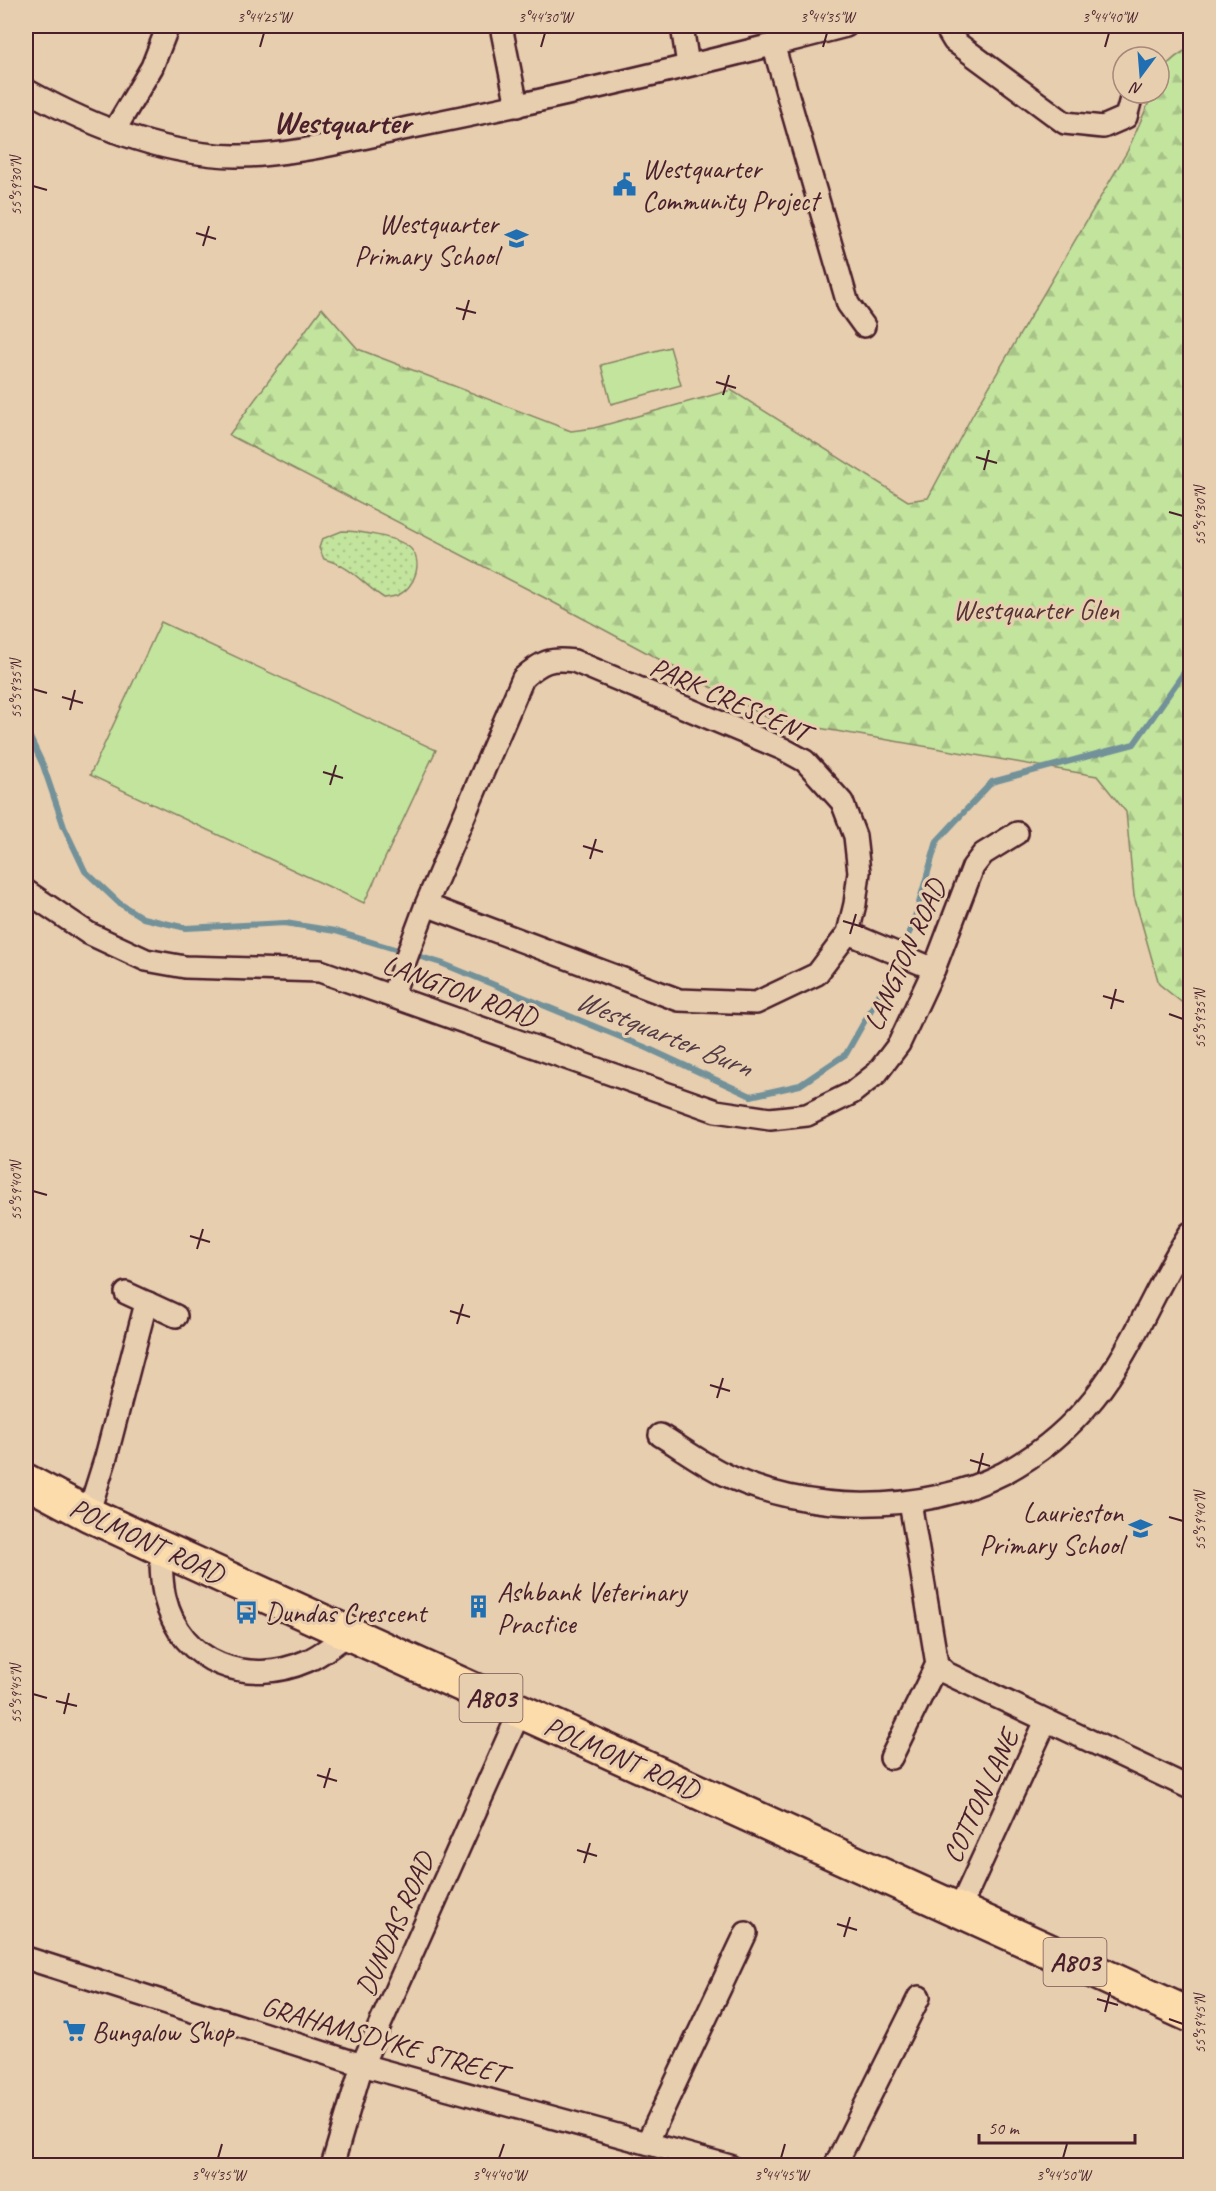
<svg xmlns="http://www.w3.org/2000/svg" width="1216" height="2191" font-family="Caveat,sans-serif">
  <defs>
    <pattern id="forest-firs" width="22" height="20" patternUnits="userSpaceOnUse" patternTransform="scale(1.5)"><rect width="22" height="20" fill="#c2e49d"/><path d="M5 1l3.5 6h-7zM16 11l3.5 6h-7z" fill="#a8c387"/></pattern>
    <pattern id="park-dots" width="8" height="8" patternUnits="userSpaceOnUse" patternTransform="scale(1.5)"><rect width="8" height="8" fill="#c2e49d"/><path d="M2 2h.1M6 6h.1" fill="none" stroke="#a8c387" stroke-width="1.8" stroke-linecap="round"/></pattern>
  </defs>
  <rect width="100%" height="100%" fill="#e7ceaf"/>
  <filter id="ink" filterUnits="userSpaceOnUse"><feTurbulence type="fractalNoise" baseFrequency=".0167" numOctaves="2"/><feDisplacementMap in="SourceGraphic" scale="12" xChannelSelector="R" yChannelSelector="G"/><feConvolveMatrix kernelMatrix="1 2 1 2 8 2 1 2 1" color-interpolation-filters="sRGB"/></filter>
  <g filter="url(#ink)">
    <g fill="#c2e49d" stroke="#868264" stroke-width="1.5">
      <path d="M670,347l11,38 -70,19 -10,-39z"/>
      <path d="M161,622l275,128 -72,153 -274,-128z"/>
    </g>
    <path fill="url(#forest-firs)" stroke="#868264" stroke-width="1.5" d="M1190,42v967l-31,-25 -25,-88 -8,-84 -29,-36 -325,-56 -227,-122 -316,-163 93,-127 36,41 213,82 23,-3 137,-38 177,111 20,-3 45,-84 154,-262 26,-59h6c0,-23 9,-33 29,-44z"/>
    <path fill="url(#park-dots)" stroke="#868264" stroke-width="1.5" d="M342,531c15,0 57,6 68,17 14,13 5,40 -12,47 -4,2 -9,2 -14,3 -23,-15 -31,-31 -60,-39l-5,-11 3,-9z"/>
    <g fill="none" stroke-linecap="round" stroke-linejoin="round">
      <path stroke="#729199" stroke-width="6" d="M26,729l17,36 21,62 21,44 34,32 24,15 43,10 99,-5 50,8 106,32 206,85 104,48 49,-11 46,-31 30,-53 36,-74 25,-86 55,-59 142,-38 56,-80"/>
      <defs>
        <g id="street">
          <path d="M501,26l16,80"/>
          <path d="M682,26l6,39"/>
          <path d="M945,26l9,15 111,82 38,4 23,-10 6,-22"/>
          <path d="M773,44l75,260 16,22"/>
          <path d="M26,90c63,35 135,65 209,66 56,1 127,-19 183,-30 144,-29 286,-63 428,-100"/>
          <path d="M114,131l38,-64 16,-41"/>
          <path d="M26,891l62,42 58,27 39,7 135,4 396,140 54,8 37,-4 45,-22 25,-20 22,-29 35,-75 39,-102 10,-13 34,-21"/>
          <path d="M848,933l86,36"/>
          <path d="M392,996l34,-91 97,-227c19,-17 27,-20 51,-17l209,88 22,12 37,41 13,34 4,36 -4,32 -7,29 -31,41 -61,29 -77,-3 -253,-95"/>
          <path d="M126,1293l50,23"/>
          <path d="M660,1435c20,12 40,27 62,38 81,41 201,42 282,0 34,-18 66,-45 90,-75 40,-50 61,-112 96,-165"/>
          <path d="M910,1502l27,162 9,9 244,115"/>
          <path d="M88,1514l18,-57 38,-146 4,-8"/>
          <path d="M161,1548c0,17 0,34 4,50 16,66 83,89 142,63 16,-7 29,-18 42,-28"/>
          <path d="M891,1758l46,-94"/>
          <path d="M966,1895l80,-174"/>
          <path d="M26,1958l336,107 368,101"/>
          <path d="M647,2143l99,-210"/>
          <path d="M332,2166l30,-101 158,-354"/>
          <path d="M835,2166l84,-169"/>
        </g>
        <path id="primary" d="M26,1481l62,33 73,34 1029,467"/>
      </defs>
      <use href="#street" stroke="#4a1f2b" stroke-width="26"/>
      <use href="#primary" stroke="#4a1f2b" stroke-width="38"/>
      <use href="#street" stroke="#e7ceaf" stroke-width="21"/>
      <use href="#primary" stroke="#fddcac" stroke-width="33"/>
    </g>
  </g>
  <path fill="none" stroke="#4a1f2b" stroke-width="2" d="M260,47l4,-14M541,47l4,-14M823,47l4,-14M1105,47l4,-14M33,186l14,4M196,233l20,6M203,246l6,-20M456,308l20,5M463,320l6,-20M716,382l20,6M723,395l6,-20M976,457l21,6M984,470l5,-20M1169,512l14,4M33,689l14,4M62,697l21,6M70,710l5,-20M323,772l20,6M330,785l6,-20M583,846l20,6M590,859l6,-20M843,921l20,6M850,934l6,-20M1103,996l21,6M1111,1009l5,-20M1169,1014l14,5M33,1191l14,4M190,1236l20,6M197,1249l6,-20M450,1311l20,6M457,1324l6,-20M710,1385l20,6M717,1398l6,-20M970,1460l20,6M978,1473l5,-20M1169,1517l14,4M33,1694l14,4M56,1701l21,5M64,1714l5,-21M317,1775l20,6M324,1788l6,-20M577,1850l20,6M584,1863l6,-20M837,1924l20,6M844,1937l6,-20M1097,1999l21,6M1105,2012l5,-20M1169,2019l14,5M218,2158l4,-14M499,2158l5,-14M781,2158l4,-14M1063,2158l4,-14"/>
  <defs>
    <symbol id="civic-bare" viewBox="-9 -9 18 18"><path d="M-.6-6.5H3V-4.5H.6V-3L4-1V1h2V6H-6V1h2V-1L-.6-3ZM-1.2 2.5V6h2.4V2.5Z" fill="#1f6fb2" stroke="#e7ceaf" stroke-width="2.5" paint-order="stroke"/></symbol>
    <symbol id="school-bare" viewBox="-9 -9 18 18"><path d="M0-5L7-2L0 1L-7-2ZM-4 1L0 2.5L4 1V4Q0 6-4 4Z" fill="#1f6fb2" stroke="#e7ceaf" stroke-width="2.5" paint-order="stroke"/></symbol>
    <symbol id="building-bare" viewBox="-9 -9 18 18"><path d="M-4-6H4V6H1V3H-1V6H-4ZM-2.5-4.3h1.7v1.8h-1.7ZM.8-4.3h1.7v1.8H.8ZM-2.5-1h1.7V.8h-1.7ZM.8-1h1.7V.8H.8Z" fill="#1f6fb2" stroke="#e7ceaf" stroke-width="2.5" paint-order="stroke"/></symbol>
    <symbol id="bus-bare" viewBox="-9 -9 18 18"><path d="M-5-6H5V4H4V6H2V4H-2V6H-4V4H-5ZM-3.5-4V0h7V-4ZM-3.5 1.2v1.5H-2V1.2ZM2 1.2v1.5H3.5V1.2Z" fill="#1f6fb2" stroke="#e7ceaf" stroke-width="2.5" paint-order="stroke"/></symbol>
    <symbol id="supermarket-bare" viewBox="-9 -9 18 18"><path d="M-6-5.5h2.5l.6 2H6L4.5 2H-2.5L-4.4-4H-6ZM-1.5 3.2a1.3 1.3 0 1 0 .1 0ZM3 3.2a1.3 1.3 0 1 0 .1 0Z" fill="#1f6fb2" stroke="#e7ceaf" stroke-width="2.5" paint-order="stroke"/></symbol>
  </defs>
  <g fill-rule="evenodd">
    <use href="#civic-bare" x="608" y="168" width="33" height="33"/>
    <use href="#school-bare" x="500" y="222" width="33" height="33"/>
    <use href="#school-bare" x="1124" y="1512" width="33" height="33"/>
    <use href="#building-bare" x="462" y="1590" width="33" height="33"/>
    <use href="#bus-bare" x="230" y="1596" width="33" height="33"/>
    <use href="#supermarket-bare" x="58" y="2014" width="33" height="33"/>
  </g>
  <g text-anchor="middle" stroke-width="6" stroke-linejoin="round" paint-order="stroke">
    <g fill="#e7ceaf" stroke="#795453" stroke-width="1.5">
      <rect x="459.5" y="1674" width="63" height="48" rx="4.5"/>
      <rect x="1043.5" y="1938" width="63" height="48" rx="4.5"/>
    </g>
    <g font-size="27" font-weight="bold" fill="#4a1f2b">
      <text x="491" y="1707">A803</text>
      <text x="1075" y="1971">A803</text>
    </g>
    <g font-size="28" fill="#4a1f2b" stroke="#e7ceaf" text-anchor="start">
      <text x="642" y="178">Westquarter<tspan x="642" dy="32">Community Project</tspan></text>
      <text x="498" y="233" text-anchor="end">Westquarter<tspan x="498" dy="32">Primary School</tspan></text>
      <text x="1123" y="1522" text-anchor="end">Laurieston<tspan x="1123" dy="32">Primary School</tspan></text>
      <text x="497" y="1601">Ashbank Veterinary<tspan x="497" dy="32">Practice</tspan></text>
      <text x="265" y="1622">Dundas Crescent</text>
      <text x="92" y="2041">Bungalow Shop</text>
    </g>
    <g font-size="28" fill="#563336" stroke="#e7ceaf">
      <text x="1036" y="619">Westquarter Glen</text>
    </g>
    <g font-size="28" fill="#4a1f2b" stroke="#e7ceaf">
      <text transform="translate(730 699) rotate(24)" y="10">PARK CRESCENT</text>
      <text transform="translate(904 955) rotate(-66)" y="10">LANGTON ROAD</text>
      <text transform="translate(460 990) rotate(20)" y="10">LANGTON ROAD</text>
      <text transform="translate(147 1540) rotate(25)" y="10">POLMONT ROAD</text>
      <text transform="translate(622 1757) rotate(24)" y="10">POLMONT ROAD</text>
      <text transform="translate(980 1796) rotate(-65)" y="10">COTTON LANE</text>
      <text transform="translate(394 1924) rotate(-66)" y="10">DUNDAS ROAD</text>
      <text transform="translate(384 2039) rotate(16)" y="10">GRAHAMSDYKE STREET</text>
    </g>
    <g font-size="30" font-style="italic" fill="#543c47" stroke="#e7ceaf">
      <text transform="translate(664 1033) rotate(22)" y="10">Westquarter Burn</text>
    </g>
    <g font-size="32" font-weight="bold" fill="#4a1f2b" stroke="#e7ceaf">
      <text x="342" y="133">Westquarter</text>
    </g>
  </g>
  <rect width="1216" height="2191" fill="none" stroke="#e7ceaf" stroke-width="66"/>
  <g transform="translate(1141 75) rotate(196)"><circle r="28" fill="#e7ceaf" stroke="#a8887a" stroke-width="1.5"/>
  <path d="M0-4.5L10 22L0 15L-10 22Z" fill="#1f6fb2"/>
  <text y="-9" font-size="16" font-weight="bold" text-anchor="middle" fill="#4a1f2b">N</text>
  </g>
  <path d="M979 2134v9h156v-9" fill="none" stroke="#4a1f2b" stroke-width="3"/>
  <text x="988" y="2134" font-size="18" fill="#4a1f2b" stroke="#e7ceaf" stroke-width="4.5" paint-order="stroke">50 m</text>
  <rect x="33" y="33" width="1150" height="2125" fill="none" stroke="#4a1f2b" stroke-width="2"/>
  <g font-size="15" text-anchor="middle" fill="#4a1f2b">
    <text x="264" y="22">3°44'25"W</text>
    <text x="545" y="22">3°44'30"W</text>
    <text x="827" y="22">3°44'35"W</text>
    <text x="1109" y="22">3°44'40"W</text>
    <text transform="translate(16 186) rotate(-90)" y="5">55°59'30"N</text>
    <text transform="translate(1200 516) rotate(-90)" y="5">55°59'30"N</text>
    <text transform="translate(16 689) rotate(-90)" y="5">55°59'35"N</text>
    <text transform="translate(1200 1019) rotate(-90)" y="5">55°59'35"N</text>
    <text transform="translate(16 1191) rotate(-90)" y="5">55°59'40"N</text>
    <text transform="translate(1200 1521) rotate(-90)" y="5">55°59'40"N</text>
    <text transform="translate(16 1694) rotate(-90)" y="5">55°59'45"N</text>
    <text transform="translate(1200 2024) rotate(-90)" y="5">55°59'45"N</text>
    <text x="218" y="2180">3°44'35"W</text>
    <text x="499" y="2180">3°44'40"W</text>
    <text x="781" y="2180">3°44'45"W</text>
    <text x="1063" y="2180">3°44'50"W</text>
  </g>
</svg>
